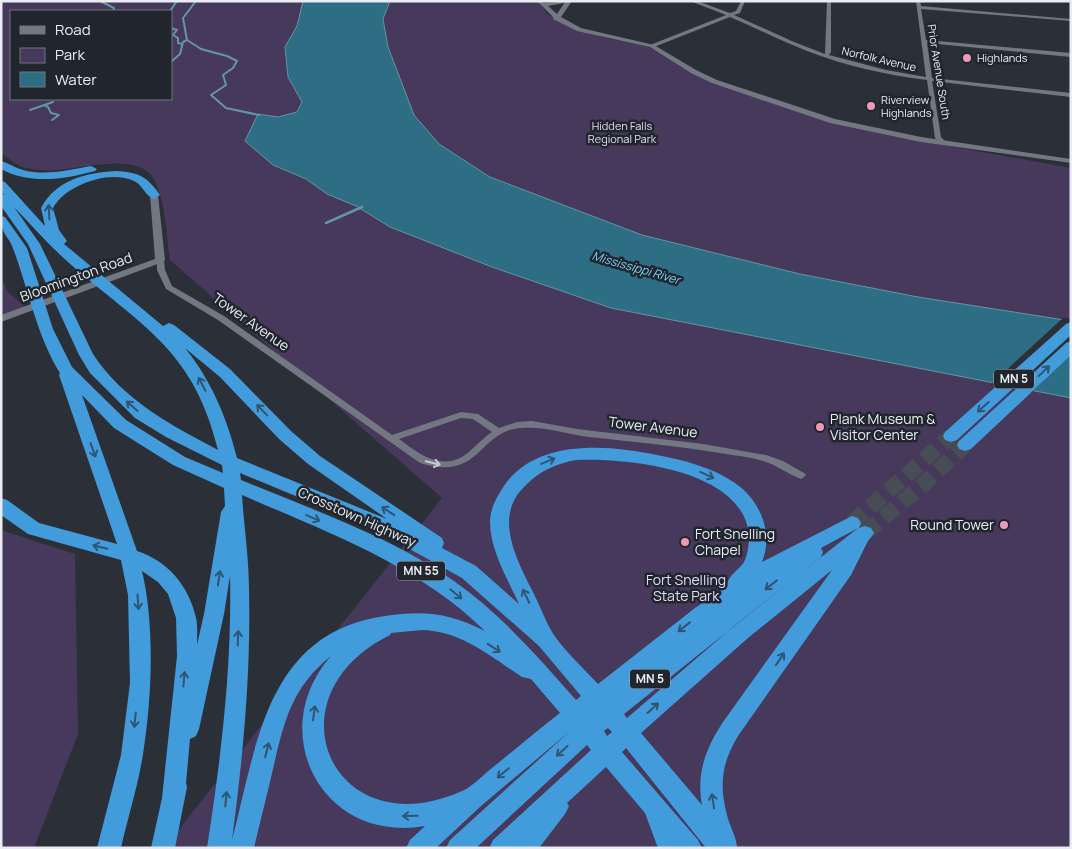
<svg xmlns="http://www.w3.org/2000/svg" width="1072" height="849" font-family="Manrope,sans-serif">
  <rect width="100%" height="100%" fill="#2b3038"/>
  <g fill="#46395c" fill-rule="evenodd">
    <path d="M1,1h302l-6,25 -12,21 3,30 14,25 -4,10 -20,5 -20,-3 15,51 33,14 21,15 29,12 34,21 102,40 119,41 460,90v450h-907l278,-350 -272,-238c-4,-26 -4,-55 -15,-79 -14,-30 -72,-13 -97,-11 -9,1 -18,0 -27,-1 -12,-2 -20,-8 -30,-16zM11,11h160v88h-160z"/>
    <path d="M390,1h148l9,13 18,11 37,12 44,9 24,11 24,16 129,47 54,13 194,35v153l-153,-24 -118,-23 -158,-39 -151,-58 -52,-33 -25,-29 -26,-68 -5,-28z"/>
    <path d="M1,276l6,15 18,16 -24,8z"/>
    <path d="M1,527l3,4 71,23 3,180 -44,114h-33z"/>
  </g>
  <path fill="#2d6e84" stroke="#6594a5" d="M303,1h87l-7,18 5,28 26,68 25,29 51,33 152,58 158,39 118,23 153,24v77l-460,-90 -119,-41 -102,-40 -34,-21 -29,-12 -21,-15 -33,-14 -28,-24 13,-27 20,3 19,-5 5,-10 -14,-25 -3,-30 12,-21z"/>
  <path fill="#2b3038" d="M1064,317l7,2v35l-40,39 -41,-8z"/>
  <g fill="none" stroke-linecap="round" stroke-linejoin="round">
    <g stroke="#6594a5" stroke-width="2">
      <path d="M100,1l14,7 -1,3"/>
      <path d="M170,11l7,-10"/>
      <path d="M171,28l6,2 -4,5 5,3v5l4,1"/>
      <path d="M187,40l-4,-22 13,-17"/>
      <path d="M171,62l9,-8 3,-12 4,-2 14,9 26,7 10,5 -4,7 -10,7 3,10 -15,10 15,13 33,7"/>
      <path d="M44,105l4,2 3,6 8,2 -7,5"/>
      <path d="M30,110l23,-8"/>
    </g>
    <path stroke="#6594a5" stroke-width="2.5" d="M326,223l36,-16"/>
    <g stroke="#484c54" stroke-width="16" stroke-dasharray="16 8" stroke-linecap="butt">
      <path d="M852,523l99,-87"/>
      <path d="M865,533l60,-50 40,-38"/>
    </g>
    <g fill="#727781" fill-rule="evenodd">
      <path d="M690,1h7l33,12 6,-2 5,-10h4l-5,12 -6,2 60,27 31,12 2,-53h4v51l-2,3 57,15 40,7 -10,-76h4l1,5 150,13v2l-150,-12 5,31 145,13v4l-144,-14 5,35 139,15v4l-139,-16 9,56 7,7 -5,1 -8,-7 -8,-58c-41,-5 -81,-14 -120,-29 -26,-10 -51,-23 -77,-34l-76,30h-4v-2l76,-30z"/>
      <path d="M157,258h3l4,2 1,10 7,16 52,30 168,119 69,-23 17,2 21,14 18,-6 15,-1 45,8 126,15 63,11 17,6 21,12 2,2 -2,2 -3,2c-13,-5 -24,-14 -38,-18 -12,-4 -25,-5 -37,-7 -46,-8 -91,-12 -137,-17 -22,-3 -45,-11 -68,-9 -44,3 -39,54 -101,35l-202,-143 -52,-31 -9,-19zM461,418l12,1 19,13c-11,7 -19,18 -30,25 -24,13 -45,-5 -63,-18z"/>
    </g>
    <g fill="#727781" fill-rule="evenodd">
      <path d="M537,1l8,2 27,-2 -11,16 20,11 73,17 42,25 21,10 118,39 86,18 150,22v4l-150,-21 -91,-19 -118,-40 -21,-10 -41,-26 -73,-16 -24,-12v-2zM565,2l-8,12 -9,-8 16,-3z"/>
      <path d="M154,192l4,3 7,65 -2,2 -162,60v-7l154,-56 -5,-64z"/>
    </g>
    <g fill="#429bda" fill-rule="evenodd">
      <path d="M1,161c8,2 14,7 22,9 22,6 46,0 68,-4l6,3 -2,2c-30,8 -65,14 -94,-2z"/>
      <path d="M115,171c23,1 32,5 45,24l-6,4c-9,-3 -11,-14 -20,-18 -24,-12 -69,4 -81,27l6,22 8,11 -3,3 99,82 6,-3 5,2 56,44 61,62 29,25 122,82 2,5 -2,5 34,18 43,38c-11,-24 -29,-54 -29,-82 0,-10 4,-20 9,-28 30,-56 105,-50 158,-39 26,5 55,12 78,28 25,17 39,50 27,79l90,-46 6,2 3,5 -2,5 6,-2 6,2 3,5 -6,8 -17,34 -113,161c-18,30 -19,52 -9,86 3,8 8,18 8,26h-31l-80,-100 -4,4 76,88 4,8h-44l-13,-35 -39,-46 -39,36 2,3 -4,8 -26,34h-50l4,-8 98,-90 -4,-5 -111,103h-30l4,-8 119,-108 -88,74 -45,42h-30l4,-8 15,-14c-103,18 -161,-94 -94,-170 -40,32 -47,66 -58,113 -6,26 -13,53 -19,79h-47c14,-90 25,-181 23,-272l-6,38 -25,115 -3,7 -6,3 -4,44 1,4 -12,61h-24l11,-50 15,-142 -1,-38 -8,-24 -10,-12 -16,-11c13,55 10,127 1,183 -5,32 -15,63 -22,94h-24l24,-93 9,-72 -2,-88 -7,-35 -93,-26 -27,-19v-17l6,2 32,23 78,21 -58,-169 1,-2c-23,-37 -31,-81 -46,-122 -5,-16 -13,-15 -13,-35l4,1 22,31 26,81 19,38 54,53 59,37 38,16 -1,-8 -56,-28 -31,-19 -45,-45 -11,-18 -51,-111 -27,-38v-12l3,1 -3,-3v-11l4,1 40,44 -4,-18c15,-28 44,-35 74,-37zM14,207c20,21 39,43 62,62 70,60 118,83 142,181 -47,-25 -95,-50 -125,-96l-53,-110zM185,348l35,29 59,62 29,25 79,55 -150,-61c-10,-40 -26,-78 -52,-110zM82,395l32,33 59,37 51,23 1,18 -4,6 -17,102 -7,31c0,-9 1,-19 -1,-27 -7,-32 -28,-57 -59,-67zM576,460c51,-2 167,9 173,75 0,9 -1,19 -5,27 -5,8 -17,14 -17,24l-32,22 -97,76c-14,-15 -36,-36 -46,-52 -7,-12 -12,-26 -18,-38 -17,-34 -42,-78 -8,-109 15,-15 30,-21 50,-25zM240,473l128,53 94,52 77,68 42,50 -5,4c-37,-42 -75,-86 -122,-119 -64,-45 -141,-71 -213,-101zM242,495c85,37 176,70 243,136 -35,-18 -61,-21 -100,-15 -119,17 -128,129 -153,224 11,-83 19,-166 17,-250 0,-32 -5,-63 -7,-95zM858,528l-124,98 -107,92 -3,-4 197,-157 2,-5 -2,-4zM832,570l-109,152c-17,26 -27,51 -21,83l-61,-72 107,-95zM422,630c39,1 68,26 100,47l9,2 29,34c-23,18 -46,37 -68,55 -9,7 -20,19 -30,23 -130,58 -196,-95 -72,-156l1,-2zM608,728l4,4 -5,4 -3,-5z"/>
      <path d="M1071,322v13l-114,105 -6,2 -6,-2 -2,-4 2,-4 121,-108z"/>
      <path d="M1071,341v14l-100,94 -6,2 -6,-2 -2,-4 2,-4 107,-98z"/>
    </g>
  </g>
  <defs><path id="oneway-shaft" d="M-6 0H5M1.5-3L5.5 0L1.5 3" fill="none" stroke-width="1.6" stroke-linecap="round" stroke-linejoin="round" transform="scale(1.25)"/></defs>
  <g stroke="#2e5573">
    <use href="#oneway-shaft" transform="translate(49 212) rotate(-93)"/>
    <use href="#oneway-shaft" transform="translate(1044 371) rotate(-43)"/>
    <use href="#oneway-shaft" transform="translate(202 384) rotate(-117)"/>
    <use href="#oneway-shaft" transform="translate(132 406) rotate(-139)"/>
    <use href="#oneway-shaft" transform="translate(983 407) rotate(138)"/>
    <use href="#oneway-shaft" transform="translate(262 410) rotate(-134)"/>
    <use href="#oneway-shaft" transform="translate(93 450) rotate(71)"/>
    <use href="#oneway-shaft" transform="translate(548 461) rotate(-22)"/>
    <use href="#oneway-shaft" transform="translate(707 475) rotate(25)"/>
    <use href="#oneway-shaft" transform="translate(388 511) rotate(-147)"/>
    <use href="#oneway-shaft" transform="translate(313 518) rotate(23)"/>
    <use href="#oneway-shaft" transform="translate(100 547) rotate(-166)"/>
    <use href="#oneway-shaft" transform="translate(219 578) rotate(-82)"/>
    <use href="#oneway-shaft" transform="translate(771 585) rotate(142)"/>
    <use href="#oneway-shaft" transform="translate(456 594) rotate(39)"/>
    <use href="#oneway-shaft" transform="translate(526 596) rotate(-116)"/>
    <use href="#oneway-shaft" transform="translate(138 602) rotate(86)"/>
    <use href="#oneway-shaft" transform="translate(684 627) rotate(142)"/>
    <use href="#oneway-shaft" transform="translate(238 638) rotate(-88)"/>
    <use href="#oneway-shaft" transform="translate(494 648) rotate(33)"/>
    <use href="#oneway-shaft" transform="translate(780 659) rotate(-56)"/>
    <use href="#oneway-shaft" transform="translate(184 679) rotate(-85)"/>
    <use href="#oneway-shaft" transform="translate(653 708) rotate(-42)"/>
    <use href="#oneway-shaft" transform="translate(314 713) rotate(-82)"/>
    <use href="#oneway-shaft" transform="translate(135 720) rotate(96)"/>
    <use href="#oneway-shaft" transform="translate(267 750) rotate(-76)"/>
    <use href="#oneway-shaft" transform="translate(562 751) rotate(138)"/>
    <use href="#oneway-shaft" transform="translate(503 773) rotate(140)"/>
    <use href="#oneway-shaft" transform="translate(226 799) rotate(-84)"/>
    <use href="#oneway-shaft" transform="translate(713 801) rotate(-99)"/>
    <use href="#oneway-shaft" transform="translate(410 816) rotate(179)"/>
  </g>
  <use stroke="#c5c9d0" href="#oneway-shaft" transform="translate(433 463) rotate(14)"/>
  <g fill="#f09ab5" stroke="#21262e" stroke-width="2">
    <circle cx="967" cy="58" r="5"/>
    <circle cx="871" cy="106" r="5"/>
    <circle cx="820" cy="427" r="5"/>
    <circle cx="1004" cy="525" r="5"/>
    <circle cx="685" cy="542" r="5"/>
  </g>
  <g text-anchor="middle" stroke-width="5" stroke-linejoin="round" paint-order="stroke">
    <g font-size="11" fill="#e9ecf2" stroke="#21262e" text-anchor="start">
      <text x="977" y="62">Highlands</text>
      <text x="881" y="104">Riverview<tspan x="881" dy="13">Highlands</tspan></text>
    </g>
    <g font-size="11" fill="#e9ecf2" stroke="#21262e">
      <text transform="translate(879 59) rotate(13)" y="4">Norfolk Avenue</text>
      <text transform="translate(939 72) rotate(81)" y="4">Prior Avenue South</text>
    </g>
    <g font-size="11" fill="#e3d9f6" stroke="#21262e">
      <text x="622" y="130">Hidden Falls<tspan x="622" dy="13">Regional Park</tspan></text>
    </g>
    <g font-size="12" font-style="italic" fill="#76d7fa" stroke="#21262e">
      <text transform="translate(636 268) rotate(16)" y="4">Mississippi River</text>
    </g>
    <g fill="#21262e" stroke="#adb1b7" stroke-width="1">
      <rect x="994" y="369.5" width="40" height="19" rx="4"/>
      <rect x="397" y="561.5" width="48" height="19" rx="4"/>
      <rect x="630" y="669.5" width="40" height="19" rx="4"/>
    </g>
    <g font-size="12" font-weight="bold" fill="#e9ecf2">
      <text x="1014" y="383">MN 5</text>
      <text x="421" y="575">MN 55</text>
      <text x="650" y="683">MN 5</text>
    </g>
    <g font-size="14" fill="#e9ecf2" stroke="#21262e">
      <text transform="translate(76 277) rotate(-20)" y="5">Bloomington Road</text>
      <text transform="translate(251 322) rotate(35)" y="5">Tower Avenue</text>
      <text transform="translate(653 427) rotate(7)" y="5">Tower Avenue</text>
      <text transform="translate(357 517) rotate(24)" y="5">Crosstown Highway</text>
    </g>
    <g font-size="14" fill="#e9ecf2" stroke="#21262e" text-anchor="start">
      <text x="830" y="424">Plank Museum &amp;<tspan x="830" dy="16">Visitor Center</tspan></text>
      <text x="994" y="530" text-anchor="end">Round Tower</text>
      <text x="695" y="539">Fort Snelling<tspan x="695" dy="16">Chapel</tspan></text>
    </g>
    <g font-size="14" fill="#e3d9f6" stroke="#21262e">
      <text x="686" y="585">Fort Snelling<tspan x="686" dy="16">State Park</tspan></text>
    </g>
  </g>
  <rect width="1072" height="849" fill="none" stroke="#e9ecf2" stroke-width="5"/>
  <rect x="10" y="10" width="162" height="90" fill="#21262e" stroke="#71757c"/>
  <rect x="20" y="26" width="25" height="8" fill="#727781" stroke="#71757c"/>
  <text x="55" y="35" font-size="15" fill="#e9ecf2">Road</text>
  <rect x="20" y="48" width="25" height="15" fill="#46395c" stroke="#71757c"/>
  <text x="55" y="60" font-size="15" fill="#e9ecf2">Park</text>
  <rect x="20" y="72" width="25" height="15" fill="#2d6e84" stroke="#71757c"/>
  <text x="55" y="85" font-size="15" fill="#e9ecf2">Water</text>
</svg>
